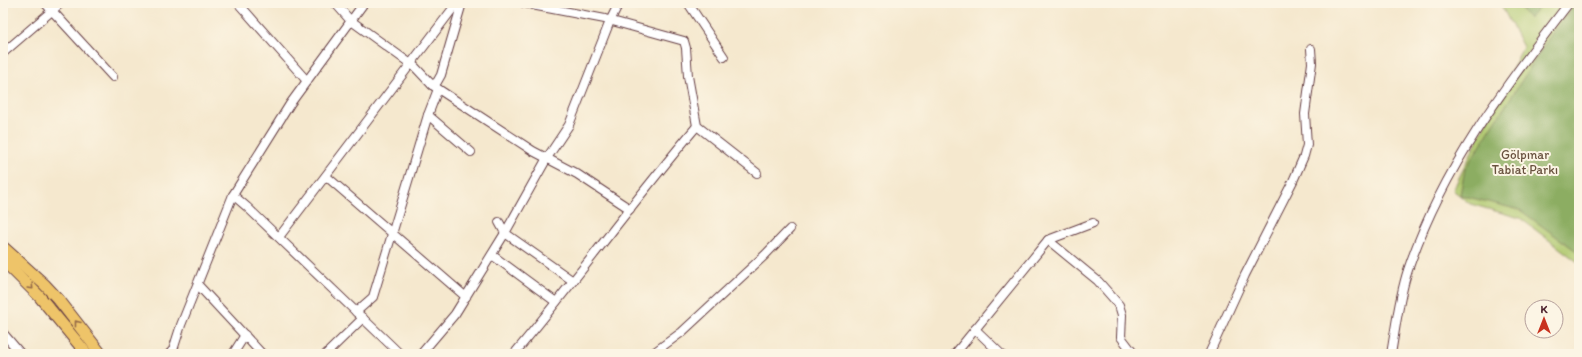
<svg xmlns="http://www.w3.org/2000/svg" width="1582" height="357" font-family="Itim,sans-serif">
  <rect width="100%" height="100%" fill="#fcf5e5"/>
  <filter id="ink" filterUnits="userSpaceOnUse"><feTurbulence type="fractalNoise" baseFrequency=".025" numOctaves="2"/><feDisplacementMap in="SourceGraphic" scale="8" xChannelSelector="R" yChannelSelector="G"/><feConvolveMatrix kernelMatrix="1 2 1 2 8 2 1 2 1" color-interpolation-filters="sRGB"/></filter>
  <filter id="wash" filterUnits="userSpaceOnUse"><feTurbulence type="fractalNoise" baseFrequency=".012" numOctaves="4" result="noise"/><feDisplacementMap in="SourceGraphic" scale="16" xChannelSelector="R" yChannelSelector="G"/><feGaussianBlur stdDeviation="0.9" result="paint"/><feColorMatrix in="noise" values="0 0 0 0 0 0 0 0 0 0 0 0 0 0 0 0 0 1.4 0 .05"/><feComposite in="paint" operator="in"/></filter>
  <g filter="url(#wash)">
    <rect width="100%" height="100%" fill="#f5e8ce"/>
    <path fill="#b0c96f" stroke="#7d744d" d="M1498,3h81v260l-59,-45 -50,-14 -17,-14 70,-143 -22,-42z"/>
    <g fill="#8cad62" stroke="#6b6646">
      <path d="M1517,3h26l-14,16z"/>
      <path d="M1577,3h2v250l-59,-43 -60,-15 5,-26 89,-139z"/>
    </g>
  </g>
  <g filter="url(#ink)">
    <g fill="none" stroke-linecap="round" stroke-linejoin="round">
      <defs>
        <g id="minor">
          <path d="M45,3l68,74"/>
          <path d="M238,3l69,78"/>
          <path d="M335,3l15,17 65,47 17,18 5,-3 4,-7 21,-72"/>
          <path d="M524,3l13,3 1,-3"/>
          <path d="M688,3l36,54"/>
          <path d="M537,6l68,13 79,22 2,7 2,28 9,50 60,47"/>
          <path d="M3,53l58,-50"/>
          <path d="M432,85l101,66 44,23 53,35"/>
          <path d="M428,115l43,37"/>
          <path d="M326,176l140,121"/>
          <path d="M233,195l14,12 153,147"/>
          <path d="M279,237l178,-234"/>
          <path d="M1048,240l50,41 21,24 3,10 -1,22 13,17"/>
          <path d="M492,255l64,47"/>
          <path d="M573,281l-68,-48 42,-75 22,-33 41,-104 9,-18"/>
          <path d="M198,285l64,69"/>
          <path d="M356,312l17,-15 55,-182 10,-26"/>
          <path d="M975,329l26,25"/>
          <path d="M3,333l18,21"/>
          <path d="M169,354l4,-4 8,-25 52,-130 57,-91 74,-101"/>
          <path d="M233,354l12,-19"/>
          <path d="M326,354l37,-36"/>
          <path d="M421,354l34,-40 50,-81 -6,-11"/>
          <path d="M514,354c63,-75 120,-154 183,-228"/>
          <path d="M652,354l30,-22 83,-77 25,-26"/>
          <path d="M955,354l93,-114 45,-17"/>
          <path d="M1209,354l36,-79 48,-94 11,-25 3,-11 -2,-31 7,-51 -1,-14"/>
          <path d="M1391,354c5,-28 8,-57 17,-84 34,-101 96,-183 161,-267"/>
        </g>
        <g id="major">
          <path d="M3,247l41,37 15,16 42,54"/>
          <path d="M3,260l36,36 48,58"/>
        </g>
      </defs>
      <use href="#minor" stroke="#643d43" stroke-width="10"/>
      <use href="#major" stroke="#643d43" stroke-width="13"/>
      <use href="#minor" stroke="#fff" stroke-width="8"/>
      <use href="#major" stroke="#eec469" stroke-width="11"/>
    </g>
    <defs><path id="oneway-chevron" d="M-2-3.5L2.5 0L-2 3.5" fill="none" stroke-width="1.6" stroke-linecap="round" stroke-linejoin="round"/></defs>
    <g stroke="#946947">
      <use href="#oneway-chevron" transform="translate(31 287) rotate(46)"/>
      <use href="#oneway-chevron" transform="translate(77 323) rotate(-128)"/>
    </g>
  </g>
  <g text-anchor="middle" stroke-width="4" stroke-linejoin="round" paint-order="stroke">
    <g font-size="13" fill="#69523f" stroke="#fcf5e5">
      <text x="1525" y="159">Gölpınar<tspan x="1525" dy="15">Tabiat Parkı</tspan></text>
    </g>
  </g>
  <rect width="1582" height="357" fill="none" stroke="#fcf5e5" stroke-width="16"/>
  <g transform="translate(1544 319)"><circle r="19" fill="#fcf5e5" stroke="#b59f9b"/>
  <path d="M0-3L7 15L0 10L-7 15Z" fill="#c8321e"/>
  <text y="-6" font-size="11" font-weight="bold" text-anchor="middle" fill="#4a1f2b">K</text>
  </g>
</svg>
